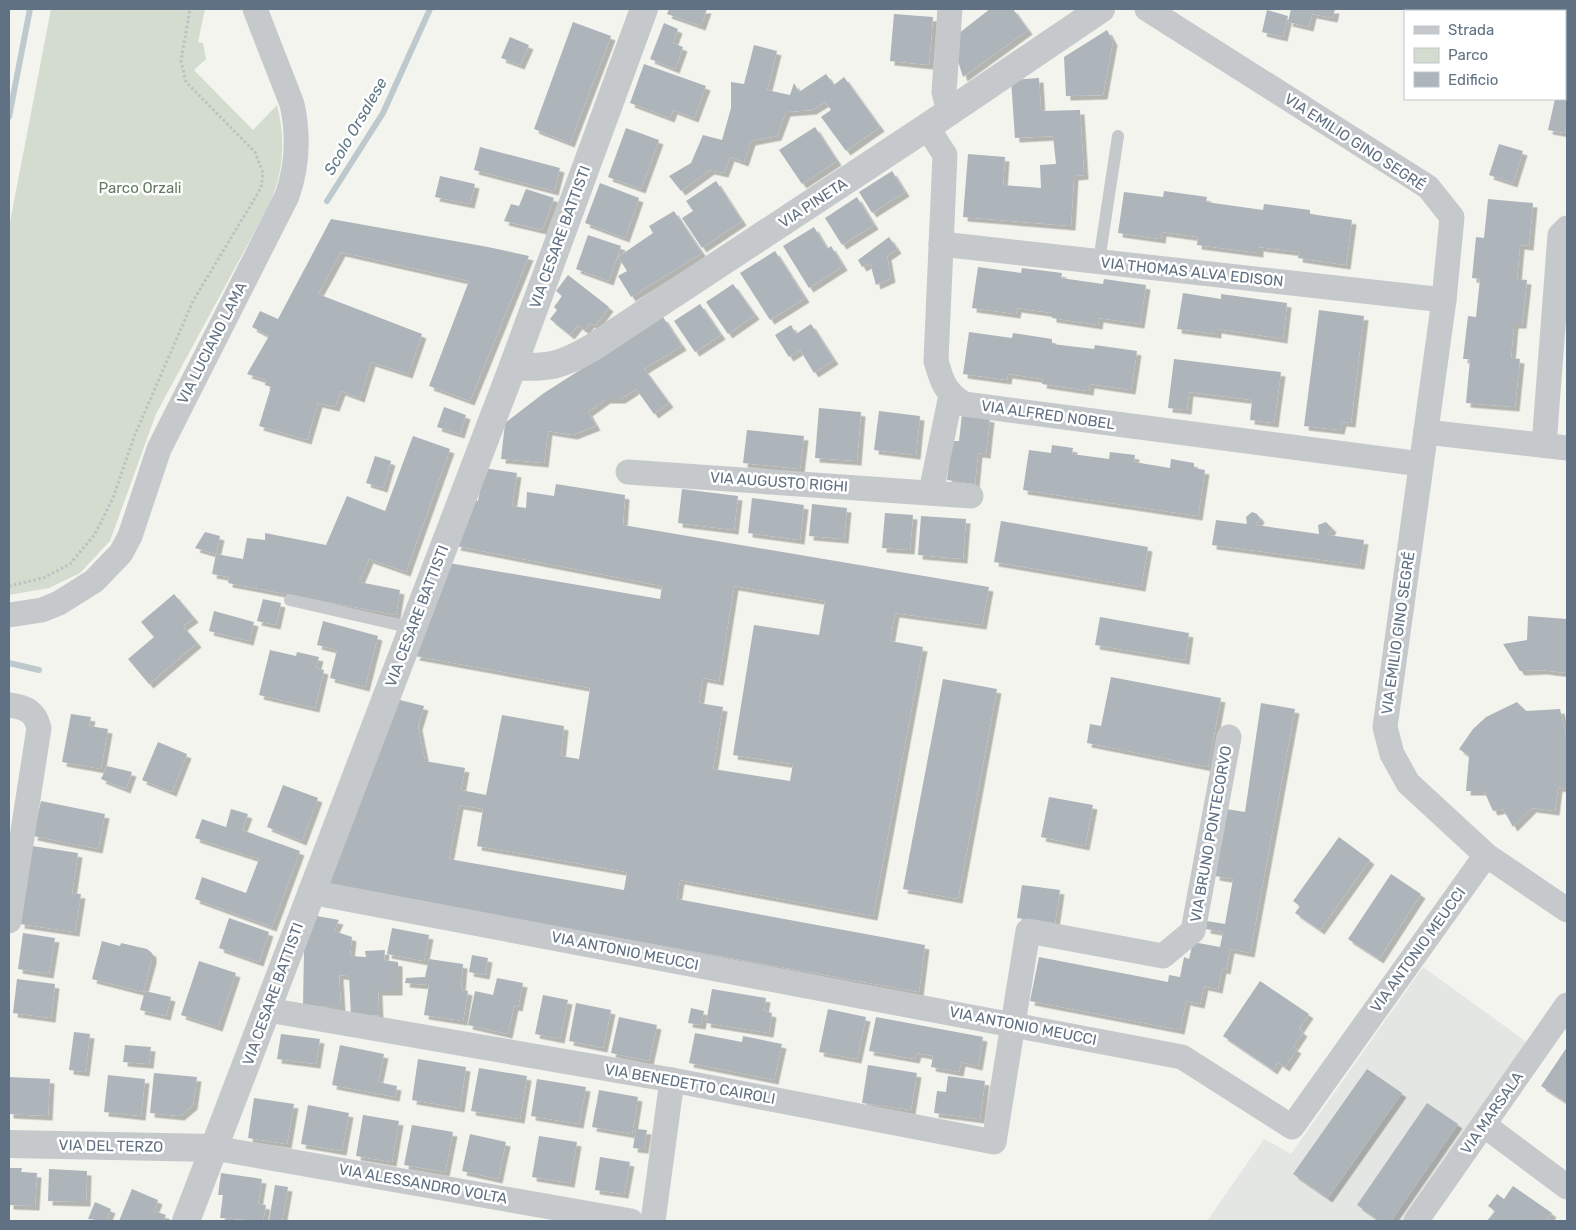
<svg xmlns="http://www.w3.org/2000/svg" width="1576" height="1230" font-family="Rubik,sans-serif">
  <defs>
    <filter id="shadow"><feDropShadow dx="4.5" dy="4.5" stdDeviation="0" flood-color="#0004"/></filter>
  </defs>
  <rect width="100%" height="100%" fill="#f4f4ef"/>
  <path fill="#e4e6e3" d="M1423,967l105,76 -124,178h-197l57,-82 27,15z"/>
  <path fill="#d4dcd0" d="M51,9h154l-7,33 5,1 3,16 -12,11 59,60 24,-25c9,34 7,67 -8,100l-113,209 -46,127 -30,32 -31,15 -40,7v-368z"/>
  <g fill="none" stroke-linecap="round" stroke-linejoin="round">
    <g stroke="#bec9ce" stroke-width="6">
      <path d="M9,117l21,-108"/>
      <path d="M327,201l56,-88 47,-104"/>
      <path d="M9,663l30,7"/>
    </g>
  </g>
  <g fill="#adb4ba" fill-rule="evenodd" filter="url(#shadow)">
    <path d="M669,9h38l-6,17 -34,-12z"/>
    <path d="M990,9h23l15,21 -65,47 -10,-32 1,-8z"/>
    <path d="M1291,9h44l-2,9 -21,-4 -3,13 -21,-5z"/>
    <path d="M1561,9h6v23l-2,-1v-20h-5z"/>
    <path d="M1267,10l21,6 -5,21 -21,-5z"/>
    <path d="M894,14l39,3 -4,48 -39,-4z"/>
    <path d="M573,22l38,14 -41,107 -36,-14z"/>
    <path d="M664,23l14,6 -5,14 10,4 -8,22 -25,-10z"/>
    <path d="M1107,30l6,11 -10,54 -37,1 -2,-39z"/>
    <path d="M510,37l19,8 -9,20 -19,-7z"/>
    <path d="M754,45l23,6 -10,39 23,5 4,-12 5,9 27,-18 8,11 10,-8 36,50 -34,24 -25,-34 10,-7 -6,-8 -13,8 -26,2 -9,24 -26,5 -7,21 -14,-5 -6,16 -14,-3 -29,21 -12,-15 22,-13 12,-28 19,5 9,-32v-26l13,2z"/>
    <path d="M644,64l62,22 -12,32 -21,-8 -3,8 -40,-15z"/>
    <path d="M1565,73h2v50l-2,10 -17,-3 7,-31h10z"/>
    <path d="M1039,78l2,33 39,-1 4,65 -10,1 -3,50 -108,-9 5,-63 37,3 -2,28 38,3 -1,-23 16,-1 -3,-28 -38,2 -4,-58z"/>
    <path d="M815,127l22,34 -35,23 -23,-34z"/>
    <path d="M626,128l33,12 -18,49 -33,-12z"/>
    <path d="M1499,144l24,7 -10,32 -24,-8z"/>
    <path d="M480,147l80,21 -6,23 -80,-21z"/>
    <path d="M892,171l13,21 -33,21 -13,-21z"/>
    <path d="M440,176l35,8 -5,20 -35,-7z"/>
    <path d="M716,181l26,40 -40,27 -20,-30 11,-7 -7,-10z"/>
    <path d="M600,183l39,15 -14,40 -40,-15z"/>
    <path d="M526,189l28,9 -12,32 -38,-9 7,-17 8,2z"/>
    <path d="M1164,191l43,6 -1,5 57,8 1,-6 46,6v4l42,6 -6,45 -48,-7 1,-6 -40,-5v6l-62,-8 1,-8 -36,-5 -1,7 -43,-6 6,-41 39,5z"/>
    <path d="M857,197l17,28 -32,20 -17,-27z"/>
    <path d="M1488,199l45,4 -4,43 -9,-1 -3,34 10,1 -5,44h-8l-3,34 9,1 -5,48 -49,-4 4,-44h-7l5,-43 8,1 4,-38 -8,-1 4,-41 8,1z"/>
    <path d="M674,211l28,42 -71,44 -13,-21 9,-5 -9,-14 35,-24 -4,-7z"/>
    <path d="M331,219l157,28 41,9 -59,145 -41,-15 40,-105 -128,-29 -23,42 104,40 -14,40 -37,-12 -11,36 -19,-7 -6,16 -17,-4 -11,37 -48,-14 12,-39 -6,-2 1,-5 -19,-6 22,-38 -17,-9 8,-16 18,8z"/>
    <path d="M814,227l13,22 4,-3 12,20 -34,22 -26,-42z"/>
    <path d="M588,235l33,11 -12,35 -33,-12z"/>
    <path d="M889,237l8,12 -10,7 4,22 -15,7 -6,-22 -8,4 -4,-7z"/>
    <path d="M775,251l30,47 -35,22 -30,-47z"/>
    <path d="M978,267l43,6 1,-5 40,5 -1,5 42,6 1,-5 42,6 -6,39 -41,-6 -1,7 -46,-7v-5l-35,-5 -1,6 -44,-6z"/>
    <path d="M568,275l41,32 -14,19 -5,-3 -5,7 -7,-5 -8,10 -20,-16 7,-9 -3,-3 8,-11 -6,-5z"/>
    <path d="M733,284l22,31 -27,19 -22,-32z"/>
    <path d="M1183,293l38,6v-5l66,9 -4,36 -66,-10v5l-40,-5z"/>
    <path d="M700,304l21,31 -26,17 -21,-31z"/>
    <path d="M1319,310l45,6 -13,107 -9,-1 -2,8 -36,-4z"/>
    <path d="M663,317l19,29 -38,23 25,34 -15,11 -18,-25 -15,10h-15l-18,13 8,14 -23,9 -25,-4 -4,32 -43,-4 4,-36 39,-30z"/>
    <path d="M811,324l23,36 -20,13 -14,-23 -11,7 -14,-22 16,-10 5,9z"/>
    <path d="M969,332l43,6 1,-5 39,6v5l42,5 1,-4 42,6 -6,39 -41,-6 -1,7 -47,-7 1,-5 -35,-5 -1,6 -44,-6z"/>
    <path d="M1174,359l107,13 -7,51 -24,-3 2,-20 -63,-8 -2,18 -19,-2z"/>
    <path d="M444,407l22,8 -6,19 -23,-7z"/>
    <path d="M819,408l42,4 -4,49 -42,-3z"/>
    <path d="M879,411l41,5 -4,39 -42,-5z"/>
    <path d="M962,414l28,4 -4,36 -8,-1 -3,31 -28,-4 5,-39h7z"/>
    <path d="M747,430l57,6 -4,33 -57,-6z"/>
    <path d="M413,436l37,13 -44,123 -37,-13 -10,23 41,8 -4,25 -168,-32 1,-6 -17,-3 4,-20 27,5 4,-21 18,2v-7l61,12 21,-49 38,15z"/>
    <path d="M1052,445l21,3 -1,6 37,5 1,-7 25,3 -1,7 36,6 1,-9 23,4v5l11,2 -7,46 -175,-26 6,-40 22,3z"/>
    <path d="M375,456l16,5 -8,27 -17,-5z"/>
    <path d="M484,468l33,5 -5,33 14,2 1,-16 27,4 2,-12 69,11 -2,30 366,62 -7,38 -87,-12 -5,28 33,6 -50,269 -193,-36 -3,19 248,46 -6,47 -593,-107 70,-186 28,7 -6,20 7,35 40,7 -4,22 25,5 16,-80 62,11 -3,30 18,3 11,-71 -175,-32 34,-93 211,36 2,-13 -206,-40 17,-47 5,2zM734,586l91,15 -6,34 -65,-10 -21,130 60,9 -3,17 -77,-12 10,-62 -24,-4 4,-25 16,3zM459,805l24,4 -6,37 150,26 -3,18 -175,-31z"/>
    <path d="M682,489l56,7 -4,34 -56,-7z"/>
    <path d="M752,498l52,7 -4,35 -52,-7z"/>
    <path d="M812,504l35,4 -3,31 -35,-3z"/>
    <path d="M1252,512l5,2 3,4 -4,7 63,9 -1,-9 8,-3 6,6 -4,7 36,5 -4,25 -148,-20 4,-25 31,4 -1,-7z"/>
    <path d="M885,513l28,2 -3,35 -28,-2z"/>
    <path d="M921,516l45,3 -3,40 -45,-4z"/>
    <path d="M1001,521l147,26 -7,40 -147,-25z"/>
    <path d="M205,532l15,4 -4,18 -21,-6z"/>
    <path d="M174,594l20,24 -11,8 14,17 -48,41 -21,-25 26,-22 -13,-15z"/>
    <path d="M263,599l18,4 -5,22 -19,-4z"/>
    <path d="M214,611l40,11 -5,19 -40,-10z"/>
    <path d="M1528,616l39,3v54l-25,-3 -22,1 -17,-27 24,-4z"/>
    <path d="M1100,617l89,16 -4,27 -90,-15z"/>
    <path d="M323,621l55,15 -13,51 -35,-9 7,-28 -20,-5z"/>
    <path d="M270,650l26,6 1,-4 22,5 -3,11 8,2 -9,38 -56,-13z"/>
    <path d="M1111,677l110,21 -13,69 -121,-24 3,-19 11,2z"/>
    <path d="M943,679l54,10 -39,210 -55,-10z"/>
    <path d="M1517,702l9,9 34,-2 7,31v49l-9,-2 -3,24 -23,-3 -19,19 -10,-18 -10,2 -9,-20h-18l3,-35 -10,-7 14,-20 13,-12z"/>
    <path d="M1261,703l34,6 -45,244 -20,-4 -4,21 -4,-1 -4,20 -14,-3 -4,18 -14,-3 -6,29 -150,-29 9,-44 129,25 1,-7 11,2 4,-20 5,2 4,-17 27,5 3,-15 -17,-3 1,-8 18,3 8,-45 -18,-3 11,-67 19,3z"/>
    <path d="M71,714l20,3 -2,9 19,3 -7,40 -39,-7z"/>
    <path d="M158,742l29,12 -15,38 -30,-12z"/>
    <path d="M107,766l25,6 -6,17 -25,-10z"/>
    <path d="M283,785l35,13 -16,43 -35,-14z"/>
    <path d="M1049,797l44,8 -8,41 -44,-9z"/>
    <path d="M41,801l64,13 -7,35 -65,-13z"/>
    <path d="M231,809l17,5 -6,16 58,21 -28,76 -77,-28 7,-22 44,16 13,-34 -64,-21 7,-19 24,8z"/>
    <path d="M1339,837l31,23 -50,70 -25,-17 5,-7 -7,-5z"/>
    <path d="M32,846l46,7 -6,40 9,1 -6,38 -55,-8z"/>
    <path d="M1391,874l30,20 -42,65 -31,-20z"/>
    <path d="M1022,885l38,5 -5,33 -38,-5z"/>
    <path d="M317,916l22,4 -5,11 18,6 -2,19 16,1 -1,-6 20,-1 -1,10 14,2v29h-20l1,24 -28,1 -2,-40 -10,-1 2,32 -38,-1 1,-56z"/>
    <path d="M229,918l40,14 -10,30 -40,-14z"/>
    <path d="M392,928l37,7 -5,26 -37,-7z"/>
    <path d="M23,933l32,5 -6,36 -31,-5z"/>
    <path d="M102,941l18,5 1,-3 26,6 5,4v6l-9,33 -51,-13z"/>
    <path d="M472,955l16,3 -3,17 -16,-3z"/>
    <path d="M429,959l34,5 -2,25 7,2 -5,30 -39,-6 5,-30 -24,-2 1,-5 19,-1z"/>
    <path d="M199,961l37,12 -18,54 -37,-12z"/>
    <path d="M497,978l26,5 -5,24 -4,-1 -6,28 -40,-9 7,-34 18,4z"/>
    <path d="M17,979l38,5 -4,34 -38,-5z"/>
    <path d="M1260,981l49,33 -10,15 4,3 -10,15 4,2 -12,18 -7,-5 -5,8 -50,-34z"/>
    <path d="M712,989l54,9 -2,13 8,2 -3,20 -63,-10z"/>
    <path d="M145,991l26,6 -5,19 -26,-6z"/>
    <path d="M543,995l25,5 -8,39 -25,-5z"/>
    <path d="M576,1003l35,7 -8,38 -34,-7z"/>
    <path d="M691,1008l13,3 -3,14 -13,-2z"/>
    <path d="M828,1009l38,8 -9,42 -38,-7z"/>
    <path d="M619,1017l38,8 -8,36 -38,-8z"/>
    <path d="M876,1017l107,20 -5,29 -17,-4 -2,10 -28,-5 2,-11 -16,-3 -2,6 -46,-8z"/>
    <path d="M74,1032l16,2 -5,38 -16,-2z"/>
    <path d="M695,1033l47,9 1,-6 39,8 -8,36 -85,-17z"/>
    <path d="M281,1034l39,5 -4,25 -39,-5z"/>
    <path d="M125,1045l26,2 -2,17 -26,-2z"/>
    <path d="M340,1045l44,9 -6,28 19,4 -2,11 -63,-12z"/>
    <path d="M1567,1047v56l-26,-17z"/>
    <path d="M418,1059l48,8 -6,41 -48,-8z"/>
    <path d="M868,1065l49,8 -6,37 -49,-7z"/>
    <path d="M479,1068l48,8 -7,43 -49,-8z"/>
    <path d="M1367,1069l35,24 -74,105 -35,-24z"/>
    <path d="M154,1073l43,4 -4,28 -13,11 -30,-3z"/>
    <path d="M108,1075l37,4 -4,37 -37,-4z"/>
    <path d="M948,1076l37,5 -5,38 -46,-6 3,-22 9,1z"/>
    <path d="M9,1077l41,2 -2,37 -39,-2z"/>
    <path d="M537,1079l49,8 -7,37 -48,-8z"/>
    <path d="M599,1090l39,7 -6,37 -40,-7z"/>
    <path d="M254,1098l40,6 -7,40 -39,-6z"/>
    <path d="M1427,1103l31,21 -67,97h-11l-23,-16z"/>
    <path d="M308,1105l41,8 -7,38 -41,-7z"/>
    <path d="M363,1115l36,6 -7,41 -36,-6z"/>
    <path d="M412,1125l41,7 -8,40 -41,-7z"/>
    <path d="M636,1129l11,1 -3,19 -11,-1z"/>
    <path d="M470,1134l36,8 -8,37 -36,-8z"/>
    <path d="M539,1136l38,6 -7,41 -38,-6z"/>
    <path d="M600,1157l30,5 -6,32 -29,-4z"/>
    <path d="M9,1168h13l-1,4 16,1 -2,33 -26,-1z"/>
    <path d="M49,1169l38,2 -1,31 -38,-1z"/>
    <path d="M221,1173l41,6 -4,25 8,1 -3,16 -43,-3 3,-23h-5z"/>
    <path d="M275,1185l13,2 -6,34h-13z"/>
    <path d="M1513,1186l39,27 -6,8h-59l8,-10 -7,-5 9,-12 7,5z"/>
    <path d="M132,1189l26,11 -4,11 12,4 -3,6h-44z"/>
    <path d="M95,1202l16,7 -5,12 -18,-2z"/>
  </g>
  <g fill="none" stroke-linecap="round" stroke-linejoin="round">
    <path stroke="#bec0c2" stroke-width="3" stroke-dasharray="2.5 2.5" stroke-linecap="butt" d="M9,586l34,-8 27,-14 25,-30 18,-36 21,-61 59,-136 68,-113 2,-15 -8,-21 -69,-70 -5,-21 9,-52"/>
    <g stroke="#c6c9cc" stroke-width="12">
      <path d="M1099,261l19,-125"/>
      <path d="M290,600l122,28"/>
    </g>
    <g stroke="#c6c9cc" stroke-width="25">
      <path d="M1147,9l281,178 24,30 -8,83 -59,427 7,27 16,29 78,72"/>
      <path d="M949,112l-5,-20 6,-83"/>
      <path d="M927,127l18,28 -9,206c6,21 9,31 28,43l457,60"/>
      <path d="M941,244l503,56"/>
      <path d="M1426,432l141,16"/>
      <path d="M1544,445l16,-210 7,-7"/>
      <path d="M628,472l343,24"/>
      <path d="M931,492l20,-97"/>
      <path d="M9,615l33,-5 17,-7 35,-22 27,-28 9,-17 29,-87 128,-253c11,-31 12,-60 5,-92l-37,-95"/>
      <path d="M9,705c16,2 26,6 30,23l-30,193"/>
      <path d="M310,892l872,165 110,70 194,-272 81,55"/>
      <path d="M268,1010l404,70 322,62 34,-211 135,25 30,-25 36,-194"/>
      <path d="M1484,1125l83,62"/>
      <path d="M214,1148l417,73"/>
      <path d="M653,1221l19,-141"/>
      <path d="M1416,1221l151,-216"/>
    </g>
    <g stroke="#c6c9cc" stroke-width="28">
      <path d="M513,366c35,3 50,-1 80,-19l334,-220 174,-118"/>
      <path d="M9,1144l205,4"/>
      <path d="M186,1221l327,-855 131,-357"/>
    </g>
  </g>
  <g text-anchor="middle" stroke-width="5" stroke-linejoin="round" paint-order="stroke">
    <g font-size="15" fill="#607183" stroke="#fff">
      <text transform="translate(1355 142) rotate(33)" y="5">VIA EMILIO GINO SEGRÉ</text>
      <text transform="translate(813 203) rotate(-33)" y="5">VIA PINETA</text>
      <text transform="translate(560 237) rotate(-70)" y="5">VIA CESARE BATTISTI</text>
      <text transform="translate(1192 272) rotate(6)" y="5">VIA THOMAS ALVA EDISON</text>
      <text transform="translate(212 343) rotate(-63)" y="5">VIA LUCIANO LAMA</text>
      <text transform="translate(1048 415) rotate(8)" y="5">VIA ALFRED NOBEL</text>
      <text transform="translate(779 482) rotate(4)" y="5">VIA AUGUSTO RIGHI</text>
      <text transform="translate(417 616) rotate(-69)" y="5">VIA CESARE BATTISTI</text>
      <text transform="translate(1398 633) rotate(-82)" y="5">VIA EMILIO GINO SEGRÉ</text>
      <text transform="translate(1211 834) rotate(-80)" y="5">VIA BRUNO PONTECORVO</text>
      <text transform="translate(1418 950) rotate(-54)" y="5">VIA ANTONIO MEUCCI</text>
      <text transform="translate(625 951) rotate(11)" y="5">VIA ANTONIO MEUCCI</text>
      <text transform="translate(273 994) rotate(-70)" y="5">VIA CESARE BATTISTI</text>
      <text transform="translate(1023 1026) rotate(11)" y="5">VIA ANTONIO MEUCCI</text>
      <text transform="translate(690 1084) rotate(10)" y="5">VIA BENEDETTO CAIROLI</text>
      <text transform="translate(1492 1113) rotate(-55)" y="5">VIA MARSALA</text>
      <text transform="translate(111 1146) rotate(1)" y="5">VIA DEL TERZO</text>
      <text transform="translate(423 1184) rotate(10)" y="5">VIA ALESSANDRO VOLTA</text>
    </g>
    <g font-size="15" fill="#637a60" stroke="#fff">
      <text x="140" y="193">Parco Orzali</text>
    </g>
    <g font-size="16" font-style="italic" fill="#617a88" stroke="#fff">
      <text transform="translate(355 126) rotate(-60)" y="6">Scolo Orsalese</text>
    </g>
  </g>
  <rect width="1576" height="1230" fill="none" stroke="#607183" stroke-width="20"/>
  <rect x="1404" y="10" width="162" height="90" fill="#ffffff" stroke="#bfc6cd"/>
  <rect x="1414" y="26" width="25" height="8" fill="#c6c9cc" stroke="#bfc6cd"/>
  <text x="1448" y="35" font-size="15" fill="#607183">Strada</text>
  <rect x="1414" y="48" width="25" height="15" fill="#d4dcd0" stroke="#bfc6cd"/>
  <text x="1448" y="60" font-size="15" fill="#607183">Parco</text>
  <rect x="1414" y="72" width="25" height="15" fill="#adb4ba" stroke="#bfc6cd"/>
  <text x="1448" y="85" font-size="15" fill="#607183">Edificio</text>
</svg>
